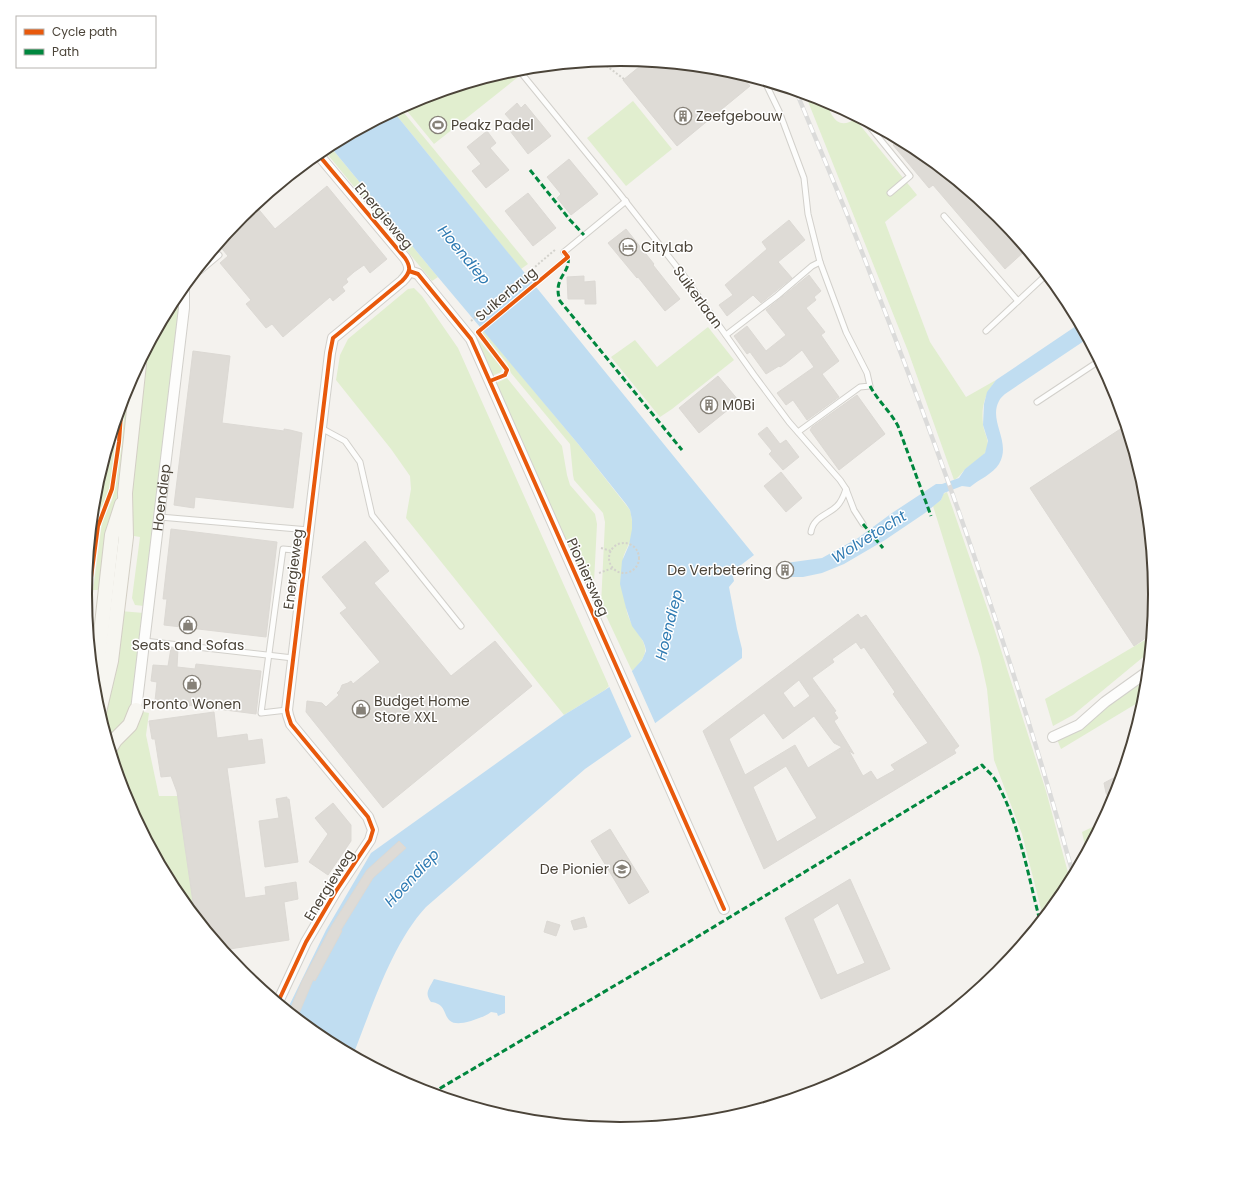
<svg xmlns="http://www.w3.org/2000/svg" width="1239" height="1188" font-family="Poppins,sans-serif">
  <rect width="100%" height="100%" fill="#f4f2ee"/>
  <g fill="#e1eecf">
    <path d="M513,70l5,7 -84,67 -31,-38 12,-6z"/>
    <path d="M805,94l21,7c5,14 11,30 29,18l62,76 -32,27 45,120 36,55 30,-17c-11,15 -15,25 -13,44 1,11 9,18 2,29 -4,6 -12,10 -17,14 -6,4 -8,10 -14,13l-46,-129z"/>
    <path d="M633,101l39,48 -46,37 -39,-48z"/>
    <path d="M400,108l128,156 -7,5 -128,-158z"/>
    <path d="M329,145l103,125 6,7 -6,4 -109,-132z"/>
    <path d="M182,288l-38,318 -9,-1 -3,-7 8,-61 -6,-1 -3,-30 15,-156 29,-53z"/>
    <path d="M414,288l8,8 36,52 151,338 -4,4 -41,25 -158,-197 5,-29 -1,-13 -19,-27 -55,-69 4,-25 8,-16 60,-50z"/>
    <path d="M708,327l26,33 -62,49 -12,8 -49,-60 24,-17 22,27z"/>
    <path d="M484,331l95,114 51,65c3,12 4,25 -2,36 -2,5 -5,9 -5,15 -2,10 1,35 3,46 4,30 37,36 6,64l-31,-66 4,-83 -2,-9 -29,-33 -1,-5 -3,-31 -59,-71 -4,-10 -25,-30z"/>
    <path d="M477,338l24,29 1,2 -1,3 -9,4 -17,-36z"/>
    <path d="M507,378l55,68 5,29 3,10 25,29 2,10 -4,78 -97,-219z"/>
    <path d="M130,380l-13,116 -7,35 -8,59h-9l9,-68 10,-22 4,-16 7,-61 2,-32z"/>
    <path d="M118,413l-7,71 -4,12 -9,18 -3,9 -8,66h-2l10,-100z"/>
    <path d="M947,492l46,133 53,166 24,89 -6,11 -21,26 -21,-83 -28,-74 -7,-71 -7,-32 -47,-151 8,-6 2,-6z"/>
    <path d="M120,611l24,2 -13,101 -23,29 -4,-14z"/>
    <path d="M1150,637l-1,18 -7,3 -69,57 -20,11 -8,-27z"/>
    <path d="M1147,672l-3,27 -83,50 -5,-12z"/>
    <path d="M139,711l10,2 -3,22 13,61h19l17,120 -20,-25 -50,-92 -13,-45z"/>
    <path d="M1101,823l-15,27 -4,-18z"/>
  </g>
  <g fill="#c0ddf1">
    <path d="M393,111l361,444 -22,17 2,9 -5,6 8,42 5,20v9l-88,66 -3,-1 -66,46 -159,138c-35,38 -54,101 -73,148l-31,-16 -35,-29 39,-80 45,-77 193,-138 41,-25 27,-19 10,-11 4,-9 -1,-5 -2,-5 -11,-15 -6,-18 -6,-24 2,-23 7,-16 3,-16v-9l-2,-10 -4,-6 -47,-59 -147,-175 -103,-125z"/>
    <path d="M1079,324l8,15 -82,55c-2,2 -5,4 -6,7 -11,20 13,41 0,63 -6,10 -21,16 -29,23l-8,-1 -18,7 -3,7 -16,13 -40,27 -41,24 -22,9 -19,4h-14l-3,-14 36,-5 36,-20 34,-25 44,-29h6l17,-6 6,-9 20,-16 3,-12 -5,-16 1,-21 3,-12 9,-12z"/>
    <path d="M434,979l71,17v17l-7,3 -1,-3 -6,-1c-6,5 -13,6 -20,9 -35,10 -17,-17 -40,-19 -7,-9 -2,-13 3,-23z"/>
  </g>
  <path fill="#f4f2ee" d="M631,669l25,56h-5l-19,13 -24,-54z"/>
  <g fill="#dedbd6" stroke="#dcd9d4" fill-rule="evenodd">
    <path d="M634,60l90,9 17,6 9,11 -73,60 -54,-66 16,-13z"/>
    <path d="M517,103l4,5 4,-4 26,32 -23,18 -21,-27 6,-4 -8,-9z"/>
    <path d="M487,131l9,12 -6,5 19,22 -23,18 -14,-17 9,-7 -14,-17z"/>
    <path d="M899,140l18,9 81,67 28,34 -21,19 -72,-84 -4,3 -36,-43z"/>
    <path d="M569,159l29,35 -27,21 -14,-17 4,-4 -14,-17z"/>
    <path d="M327,186l60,73 -17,14 -6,-8 -10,7 -8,7 2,3 -6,5 3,4 -12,10 -3,-4 -47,40 -11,-13 -6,4 -20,-24 5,-4 -31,-37 8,-7 -10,-12 23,-28 14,-11 20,24z"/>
    <path d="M528,193l28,35 -23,18 -28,-35z"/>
    <path d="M789,220l16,20 -27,22 14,16 -31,25 -8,-8 -26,21 -8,-11 14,-10 -8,-10 42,-36 -5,-7z"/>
    <path d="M626,229l28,35 -1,1 27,34 -15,12 -27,-34 -1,1 -29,-35z"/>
    <path d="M809,275l12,16 -7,6 2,3 -10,8 19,24 -4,3 18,26 -17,13 17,23 -32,23 -14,-20 -7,5 -9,-12 37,-26 -12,-17 -16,13 -6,4 -1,-1 -13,8 -16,-22 -3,2 -13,-18 13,-10 19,25 20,-16 -20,-25z"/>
    <path d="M584,276v6l11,-1 1,23h-11v-5h-17l-1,-22z"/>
    <path d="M193,351l37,5 -8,67 62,8v-2l6,1 12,3 -9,75 -98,-11 -1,11 -20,-3z"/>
    <path d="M718,376l21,25 -40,32 -20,-25z"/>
    <path d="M857,395l28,39 -46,36 -29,-40 2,-3z"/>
    <path d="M1125,426l19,64 10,104 -4,41 -16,11 -104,-158z"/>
    <path d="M767,427l13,17 6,-4 13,17 -16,13 -14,-16 3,-3 -14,-17z"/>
    <path d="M781,472l21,26 -16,14 -22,-26z"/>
    <path d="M171,529l106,13 -11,95 -102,-12 3,-26h-4z"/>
    <path d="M365,541l24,30 -15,12 77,93 44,-35 37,45 -149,122 -77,-96 1,-11 15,2 4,4 13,-12 -2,-2 3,-3 2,-5 6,-2 3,-2 2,3 27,-22 -40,-49 7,-5 -25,-31z"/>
    <path d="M858,614l3,4 5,-3 93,131 -5,4 2,3 -192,116 -61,-138zM856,642l5,7 3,-2 31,45 -2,2 35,49 -37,22 4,5 -18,10 -6,-9 -8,5 -14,-25 5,3 -20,-33 4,-3 -4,-6 2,-1 -24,-33 22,-16 -2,-3zM799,680l11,16 -16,12 -11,-15zM764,713l19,26 31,-23 20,27 8,4 -34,21 -13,-23 -50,30 -16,-36zM786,766l31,52 -40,24 -24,-55z"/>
    <path d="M171,648l7,1 -1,18 18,2 1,-5 65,7 -5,43 -101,-13 2,-19 -6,-1 2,-16 15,1z"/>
    <path d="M214,712l3,26 30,-4 1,7 14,-2 3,24 -38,5 18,130 21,-3 -1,-8 31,-5 2,17 -14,3 5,38 -66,10 -28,-34 -18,-124 -6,-16 -10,1 -6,-38h-3l-3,-18z"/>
    <path d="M1121,774l-7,25 -2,4 -6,-10 -2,-10z"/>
    <path d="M287,797v2h2l9,63 -33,5 -6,-46 20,-3 -3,-19z"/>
    <path d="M333,803l18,22v16l-23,34 -19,-13 19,-28 -13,-16z"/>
    <path d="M610,829l39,63 -20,12 -38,-63z"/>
    <path d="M399,841l7,7 -33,30 -32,52 1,1 -27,50 -2,-1 -16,38 -8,-6 13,-31 30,-56 35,-55z"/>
    <path d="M850,879l40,90 -69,30 -36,-81zM838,903l27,60 -28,12 -24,-56z"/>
    <path d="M584,917l3,10 -13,3 -3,-9z"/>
    <path d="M547,921l13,4 -4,11 -12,-4z"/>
  </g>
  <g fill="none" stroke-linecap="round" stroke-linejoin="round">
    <defs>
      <g id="service">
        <path d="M518,69l101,124 65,83 70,99 35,47 51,58 6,9 8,21 9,14"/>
        <path d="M765,82l14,29 25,67 4,36 12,48 26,70 21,41 3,13 -10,1 -62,45"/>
        <path d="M866,122l44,54 -20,17"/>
        <path d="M944,216l74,85"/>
        <path d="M564,252l62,-51"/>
        <path d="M196,271h4l19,-16"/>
        <path d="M986,331l60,-56"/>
        <path d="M726,335l51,-39 35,-30 8,-4"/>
        <path d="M1037,402l62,-41"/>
        <path d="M321,428l24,13 15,21 12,53 89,111"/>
        <path d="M160,517l149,13"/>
        <path d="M811,532c2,-15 17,-17 26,-26 5,-5 7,-11 9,-17"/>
        <path d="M144,641l149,17"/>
        <path d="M287,710l-26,3 22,-164 23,2"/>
      </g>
      <g id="minor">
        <path d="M409,271l9,3 53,65 253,570"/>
        <path id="s1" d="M136,710l48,-402v-22"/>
        <path d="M1053,737l26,-12 26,-23 42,-30"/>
        <path d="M278,1002l28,-60 30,-51 34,-51 3,-10 -5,-13 -77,-93 -3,-9 -1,-5 43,-357 3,-15 5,-4 64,-53c9,-9 9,-14 3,-23l-88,-105"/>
      </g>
      <g id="secondary">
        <path d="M98,691v-31l14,-125 10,-31"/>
        <path d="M99,712l12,-51 15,-124 -1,-44 14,-129"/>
        <path d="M110,748l5,-8 15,-15 6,-15"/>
      </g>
    </defs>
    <use href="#service" stroke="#d2d0cb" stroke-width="7"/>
    <use href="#minor" stroke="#d2d0cb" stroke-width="12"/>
    <use href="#secondary" stroke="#d3cfc5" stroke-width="16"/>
    <g stroke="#d3d2cc" stroke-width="2" stroke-dasharray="2 2" stroke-linecap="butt">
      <path d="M600,61l24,18"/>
      <path d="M471,321l85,-72"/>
      <circle cx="624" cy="558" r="15"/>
      <path d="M601,548l10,3"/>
      <path d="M599,573l14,-5"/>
      <path d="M85,594l8,1"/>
    </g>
    <use href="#service" stroke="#fdfdfc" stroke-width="5"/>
    <use href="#minor" stroke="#fdfdfc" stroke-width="10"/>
    <use href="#secondary" stroke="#f7f6f1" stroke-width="14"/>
    <defs>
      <path id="rail" d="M796,91c25,61 51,121 74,182 77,197 147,397 203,601"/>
    </defs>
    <use href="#rail" stroke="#dbdbda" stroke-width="4.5"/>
    <use href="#rail" stroke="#fff" stroke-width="3" stroke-dasharray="9" stroke-linecap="butt"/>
    <g stroke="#00873e" stroke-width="3" stroke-dasharray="6 3" stroke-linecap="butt">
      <path d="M530,170l40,50 14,15"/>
      <path d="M568,257c3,17 -16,20 -8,44l122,149"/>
      <path d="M870,386c8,15 20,25 28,40l33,90"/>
      <path d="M863,524l20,24"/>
      <path d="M432,1093l250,-147 300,-181c4,5 11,10 14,16 23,41 32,94 44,140"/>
    </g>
    <defs>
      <g id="cycleway">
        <path d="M409,271l9,3 53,65 253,570"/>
        <path d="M490,381l15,-6 2,-5 -29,-38 90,-75 -4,-5"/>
        <path d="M86,614l12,-88 14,-37 7,-47 3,-42"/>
        <path d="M278,1002l28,-60 30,-51 34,-51 3,-10 -5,-13 -77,-93 -3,-9 -1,-5 43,-357 3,-15 5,-4 64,-53c9,-9 9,-14 3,-23l-88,-105"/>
      </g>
    </defs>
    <use href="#cycleway" stroke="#fff" stroke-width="6"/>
    <use href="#cycleway" stroke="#e8590c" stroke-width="4"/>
  </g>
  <defs>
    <symbol id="building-ring" viewBox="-11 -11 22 22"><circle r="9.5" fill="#fff" stroke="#868178" stroke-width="1.5"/><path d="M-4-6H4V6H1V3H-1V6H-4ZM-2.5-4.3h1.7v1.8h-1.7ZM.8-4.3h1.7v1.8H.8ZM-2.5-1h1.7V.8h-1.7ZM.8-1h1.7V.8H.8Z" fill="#868178"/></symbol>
    <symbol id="stadium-ring" viewBox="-11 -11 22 22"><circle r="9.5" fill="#fff" stroke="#868178" stroke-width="1.5"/><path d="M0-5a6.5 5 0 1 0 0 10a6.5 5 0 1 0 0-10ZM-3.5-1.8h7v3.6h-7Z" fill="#868178"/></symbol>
    <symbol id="hotel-ring" viewBox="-11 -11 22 22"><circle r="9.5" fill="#fff" stroke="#868178" stroke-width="1.5"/><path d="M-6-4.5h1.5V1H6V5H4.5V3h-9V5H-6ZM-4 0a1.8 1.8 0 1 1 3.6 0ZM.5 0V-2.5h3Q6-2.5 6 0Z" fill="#868178"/></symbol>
    <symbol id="shop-ring" viewBox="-11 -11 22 22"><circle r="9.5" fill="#fff" stroke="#868178" stroke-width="1.5"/><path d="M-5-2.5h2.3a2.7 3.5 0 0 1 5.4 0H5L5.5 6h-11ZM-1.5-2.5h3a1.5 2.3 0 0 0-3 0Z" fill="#868178"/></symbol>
    <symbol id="school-ring" viewBox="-11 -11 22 22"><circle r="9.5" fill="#fff" stroke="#868178" stroke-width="1.5"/><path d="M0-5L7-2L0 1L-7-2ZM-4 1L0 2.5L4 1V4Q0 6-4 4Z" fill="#868178"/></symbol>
  </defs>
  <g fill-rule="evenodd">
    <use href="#building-ring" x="673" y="106" width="20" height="20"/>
    <use href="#stadium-ring" x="428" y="115" width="20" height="20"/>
    <use href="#hotel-ring" x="618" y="237" width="20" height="20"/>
    <use href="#building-ring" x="699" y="395" width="20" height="20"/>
    <use href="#building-ring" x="775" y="560" width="20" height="20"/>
    <use href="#shop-ring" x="178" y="615" width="20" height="20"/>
    <use href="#shop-ring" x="182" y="674" width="20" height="20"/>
    <use href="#shop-ring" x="351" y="699" width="20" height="20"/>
    <use href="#school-ring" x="612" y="859" width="20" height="20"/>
  </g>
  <g text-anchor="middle" stroke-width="3" stroke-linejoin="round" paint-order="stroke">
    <g font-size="14" fill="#4b4439" stroke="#fff" text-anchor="start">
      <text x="696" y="121">Zeefgebouw</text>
      <text x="451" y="130">Peakz Padel</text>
      <text x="641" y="252">CityLab</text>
      <text x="722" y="410">M0Bi</text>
      <text x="772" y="575" text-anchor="end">De Verbetering</text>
      <text x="188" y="650" text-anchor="middle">Seats and Sofas</text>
      <text x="374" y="706">Budget Home<tspan x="374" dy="16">Store XXL</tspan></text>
      <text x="192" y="709" text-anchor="middle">Pronto Wonen</text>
      <text x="609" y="874" text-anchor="end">De Pionier</text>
    </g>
    <g font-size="14" fill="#4b4439" stroke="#fff">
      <text transform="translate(384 216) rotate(50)" y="5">Energieweg</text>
      <text transform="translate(506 294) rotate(-40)" y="5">Suikerbrug</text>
      <text transform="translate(698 297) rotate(54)" y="5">Suikerlaan</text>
      <text dy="5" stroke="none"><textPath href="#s1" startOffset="214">Hoendiep</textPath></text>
      <text transform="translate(293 569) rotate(-83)" y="5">Energieweg</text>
      <text transform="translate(588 577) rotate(66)" y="5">Pioniersweg</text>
      <text transform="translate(329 885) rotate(-58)" y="5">Energieweg</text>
    </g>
    <g font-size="15" font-style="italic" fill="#2e7ab2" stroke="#fff">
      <text transform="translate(464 255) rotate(50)" y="5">Hoendiep</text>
      <text transform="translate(869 537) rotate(-32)" y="5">Wolvetocht</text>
      <text transform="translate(669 625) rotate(-76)" y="5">Hoendiep</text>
      <text transform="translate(412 878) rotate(-47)" y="5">Hoendiep</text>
    </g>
  </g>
  <path d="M0 0H1239V1188H0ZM92 594a528 528 0 1 1 1056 0a528 528 0 1 1-1056 0Z" fill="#fff" fill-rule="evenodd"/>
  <path fill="none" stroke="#4b4439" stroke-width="2" d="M92 594a528 528 0 1 1 1056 0a528 528 0 1 1-1056 0Z"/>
  <rect x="16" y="16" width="140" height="52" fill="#ffffff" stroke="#b7b4b0"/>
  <rect x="24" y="29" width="20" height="6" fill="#e8590c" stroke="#b7b4b0"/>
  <text x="52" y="36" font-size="12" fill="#4b4439">Cycle path</text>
  <rect x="24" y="49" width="20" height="6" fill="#00873e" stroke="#b7b4b0"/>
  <text x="52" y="56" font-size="12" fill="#4b4439">Path</text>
</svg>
